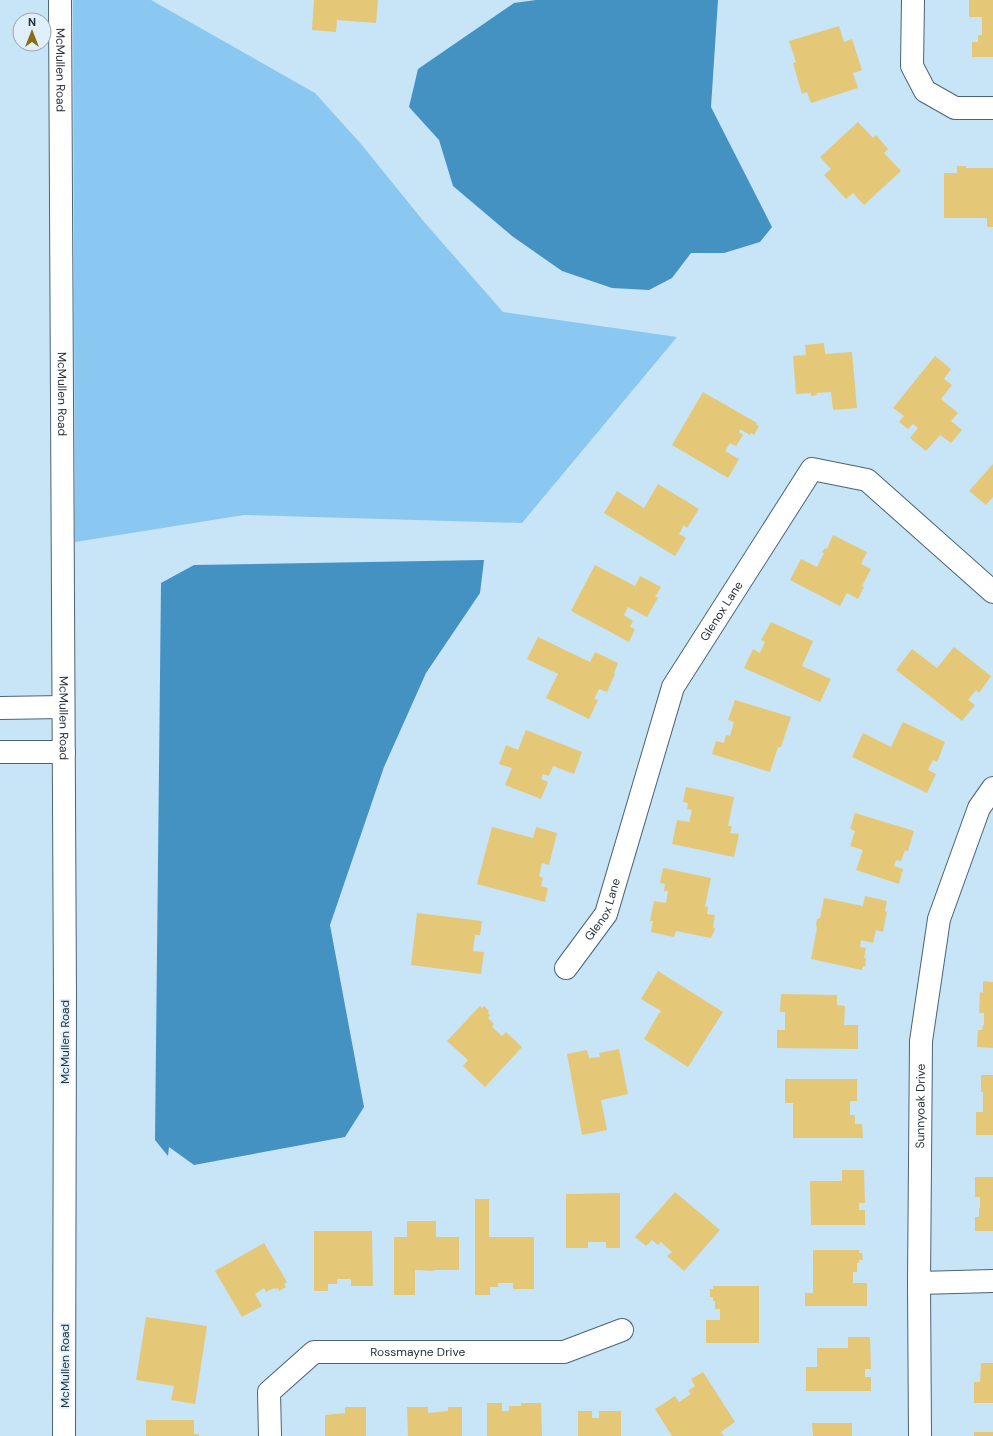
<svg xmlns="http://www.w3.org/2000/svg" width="993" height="1436" font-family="'DM Sans',sans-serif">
  <rect width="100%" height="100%" fill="#c8e4f7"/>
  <path fill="#8ac8f2" d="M73,0h78l164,93 46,51 64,79 78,89 174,25 -155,186 -278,-8 -169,27z"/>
  <g fill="#4492c2">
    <path d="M536,0h182l-7,107 61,120 -12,15 -36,11h-33l-19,25 -23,12 -37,-2 -50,-17 -50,-35 -59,-50 -14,-46 -30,-33 9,-38 96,-66z"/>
    <path d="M484,560l-4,33 -54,80 -42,94 -54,158 34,182 -19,30 -151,28 -25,-18 -1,9 -13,-16 6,-557 33,-18z"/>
  </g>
  <g fill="#e4c877">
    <path d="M314,0h64l-2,23 -39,-3 -1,12 -24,-2z"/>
    <path d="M969,0h24v57h-21v-15h6v-7h4v-18h-13z"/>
    <path d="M839,26l5,16 8,-3 10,31 -9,3 5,15 -47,15 -4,-11 -5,2 -9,-31 3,-1 -7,-21z"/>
    <path d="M858,122l15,16 3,-3 12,14 -4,4 17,18 -37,34 -11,-12 -7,6 -22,-24 7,-6 -11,-12z"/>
    <path d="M957,166h9v2h27v59h-6v-9h-43v-45h13z"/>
    <path d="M824,343l1,11 27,-2 5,56 -24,2 -2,-18 -15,1 1,2 -6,1v-3l-15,1 -3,-38 13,-1 -1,-10z"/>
    <path d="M935,356l16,13 -7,10 8,6 -11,14 17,14 -7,8 11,9 -11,13 -11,-8 -14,16 -16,-13 8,-10 -5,-4 -5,5 -9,-7 5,-6 -11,-8z"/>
    <path d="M703,392l54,31 -1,2 3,1 -5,9 -3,-2 -1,2 -10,-6 -1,3 4,3 -7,11 -6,-3 -5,8 14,8 -11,19 -56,-33z"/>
    <path d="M993,464v33l-7,8 -17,-14z"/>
    <path d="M658,484l41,25 -12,19 -3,-3 -5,9 7,4 -11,18 -71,-43 13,-22 27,17z"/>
    <path d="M833,535l34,17 -6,12 10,5 -9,17 2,1 -6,12 -11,-6 -7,13 -50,-26 11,-21 16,8 7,-14 -2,-1 3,-4 2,1z"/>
    <path d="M595,565l40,21 5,-10 21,11 -6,10 3,1 -11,19 -19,-10 -4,8 9,6 -3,6 5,2 -6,13 -58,-31z"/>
    <path d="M771,622l42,19 -11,25 29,13 -11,23 -76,-34 9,-19 7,4 5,-11 -4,-2z"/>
    <path d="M538,637l52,25 5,-10 23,11 -4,10 1,1 -8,18 -8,-3 -5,10 4,1 -9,19 -43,-21 12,-24 -31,-15z"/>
    <path d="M954,647l37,29 -12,17 -3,-3 -8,10 7,5 -13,16 -66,-51 16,-21 25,19z"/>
    <path d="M735,700l56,17 -10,30h-3l-8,25 -58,-18 4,-13 8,2 2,-8 4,1 4,-14 -6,-2z"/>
    <path d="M903,722l42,20 -8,20 -4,-2 -5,10 8,4 -9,19 -75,-36 11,-24 28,14z"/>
    <path d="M526,730l56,22 -8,22 -21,-8 -4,10 -6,-2 -2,5 7,3 -7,17 -36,-14 7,-17 -13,-4 7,-19 12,5z"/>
    <path d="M686,787l48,10 -6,29h4l-2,7 9,1 -5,23 -62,-13 5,-24 12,2 3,-12 -5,-1 1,-6 -5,-1z"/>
    <path d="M855,813l59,18 -6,20 -3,-1 -4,11 -5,-1 -2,6 9,3 -4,15 -43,-14 7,-20 -13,-4 5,-15 -5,-2z"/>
    <path d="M492,827l41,11 3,-11 21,6 -8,32 -7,-2 -3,13 4,2 -2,8 7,2 -3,14 -68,-18z"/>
    <path d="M663,868l48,10 -6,28 3,1 -1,7 8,1 -2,12 2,2 -4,9 -35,-7 -2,6 -23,-5 2,-11h-3l4,-20 12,2 2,-12h-4l1,-7 -5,-1z"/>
    <path d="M865,896l22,5 -2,10 2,1 -4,20 -7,-2 -3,13 -12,-3 -1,7 6,1 -2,10h2l-1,9 -2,-1 -1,4 -51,-11 6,-31 -1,-3 1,-6 3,-1 4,-20 39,8z"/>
    <path d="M417,913l65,8 -2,14h-5l-2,16 11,1 -3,22 -70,-9z"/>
    <path d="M658,971l65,41 -35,55 -44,-28 15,-26h1l1,-2 -20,-12z"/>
    <path d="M983,981l10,1v66l-16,-1 1,-17h4l1,-5h1v-12h-5l1,-21 3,1z"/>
    <path d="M781,994l56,1v10l8,1 -1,19h14v24l-81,-1v-18h8v-18h-5z"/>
    <path d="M480,1006l2,2 2,-2 5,5 -1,2 2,2 -2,3 6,6 -2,3 10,9 4,-4 16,15 -37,40 -22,-21 5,-6 -21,-19z"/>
    <path d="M619,1049l9,45 -27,6 6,30 -25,5 -15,-81 20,-4 2,8 11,-1 -1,-4z"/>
    <path d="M981,1075h12v60h-17v-23h7v-20h-2z"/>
    <path d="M785,1079h72v22h-7v14h5v9h7l1,14h-70v-35h-8z"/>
    <path d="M842,1170h22l1,33h-6v7h6v15h-54l-1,-44h32z"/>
    <path d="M975,1177h18v54h-18v-14h4v-9h1v-11h-5z"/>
    <path d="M675,1192l45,38 -36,41 -17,-15 5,-4 -11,-10 -3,3 -6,-5 -6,6 -11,-9z"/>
    <path d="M620,1193v55h-14v-6h-18v6h-22v-54z"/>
    <path d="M475,1199h14v38h45v52h-21v-6h-15v4h-8v8h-15z"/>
    <path d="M407,1221h29v16h23v33h-25v1l-19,-1v25h-21v-58h13z"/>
    <path d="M314,1231h58l1,55h-22v-7h-14v5h-9v7h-14z"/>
    <path d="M264,1243l23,39 -3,2 2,3 -7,4 -1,-3 -3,1 -1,-1 -8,4 -2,-4 -9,6 7,12 -20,11 -27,-46z"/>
    <path d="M813,1250h46v3h3l1,7h-4v3h-2v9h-4v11h14v23h-62v-13h8z"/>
    <path d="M713,1286h46v57h-53v-23h14v-11h-5v-8h-2v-4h-3v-8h3z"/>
    <path d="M146,1317l61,9 -12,78 -24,-4 3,-14 -38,-6z"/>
    <path d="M848,1337h22l1,32h-6v8h6v14h-65v-24h11v-19h31z"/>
    <path d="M981,1363h12v40h-19v-21h6z"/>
    <path d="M703,1372l32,50 -14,10 3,4h-52l-17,-27 20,-13 4,6 12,-8 -3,-3 7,-5 -4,-7z"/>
    <path d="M487,1403h15v8h7v-5h12v-3h20l1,33h-55z"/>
    <path d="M345,1407h21v29h-41v-21l20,-2z"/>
    <path d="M407,1407h21v6l20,-2v-4h14v29h-54z"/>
    <path d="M578,1411h14v7h7v-7h22v25h-43z"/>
    <path d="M146,1420h48v14h5v2h-53z"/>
    <path d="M812,1423h40v13h-39z"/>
    <rect x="974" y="1432" width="19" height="4"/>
  </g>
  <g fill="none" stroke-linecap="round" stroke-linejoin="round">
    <defs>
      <g id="minor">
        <path d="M913,0l-1,66 13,25 30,17h38"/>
        <path d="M0,708l63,-1"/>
        <path d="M0,752h64"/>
        <path id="s1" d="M566,968l40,-54 67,-227 139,-218 55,11 126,112"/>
        <path d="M919,1283l74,-2"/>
        <path id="s2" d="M270,1436l-1,-44 45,-40h250l58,-22"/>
        <path id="s3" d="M920,1436l-1,-153 2,-242 18,-122 40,-111 14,-20"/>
      </g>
      <g id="tertiary">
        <path id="s4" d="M60,0l5,1000 -1,436"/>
      </g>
    </defs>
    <use href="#minor" stroke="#4c6475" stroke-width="24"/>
    <use href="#tertiary" stroke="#4c6475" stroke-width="24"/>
    <use href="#minor" stroke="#fff" stroke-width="22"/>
    <use href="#tertiary" stroke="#fff" stroke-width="22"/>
  </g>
  <g text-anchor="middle" stroke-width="3.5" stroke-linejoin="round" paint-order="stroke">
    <g font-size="12" fill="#253037" stroke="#dfeffb">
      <text dy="4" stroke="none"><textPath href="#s4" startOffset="70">McMullen Road</textPath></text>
      <text dy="4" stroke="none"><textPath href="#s4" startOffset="394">McMullen Road</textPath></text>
      <text dy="4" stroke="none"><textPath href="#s1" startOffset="394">Glenox Lane</textPath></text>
      <text dy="4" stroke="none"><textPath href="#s4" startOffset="718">McMullen Road</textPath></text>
      <text dy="4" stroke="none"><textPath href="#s1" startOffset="70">Glenox Lane</textPath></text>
      <text transform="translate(65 1042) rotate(-90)" y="4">McMullen Road</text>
      <text dy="4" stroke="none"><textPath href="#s3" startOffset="330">Sunnyoak Drive</textPath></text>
      <text dy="4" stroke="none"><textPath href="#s2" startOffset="208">Rossmayne Drive</textPath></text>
      <text transform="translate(65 1366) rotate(-90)" y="4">McMullen Road</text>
    </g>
  </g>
  <g transform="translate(32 32)"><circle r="19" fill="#dfeffb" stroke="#95a3ad"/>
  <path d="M0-3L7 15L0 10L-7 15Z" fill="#896e0f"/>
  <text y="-6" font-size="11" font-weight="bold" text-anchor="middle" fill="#253037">N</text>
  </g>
</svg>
